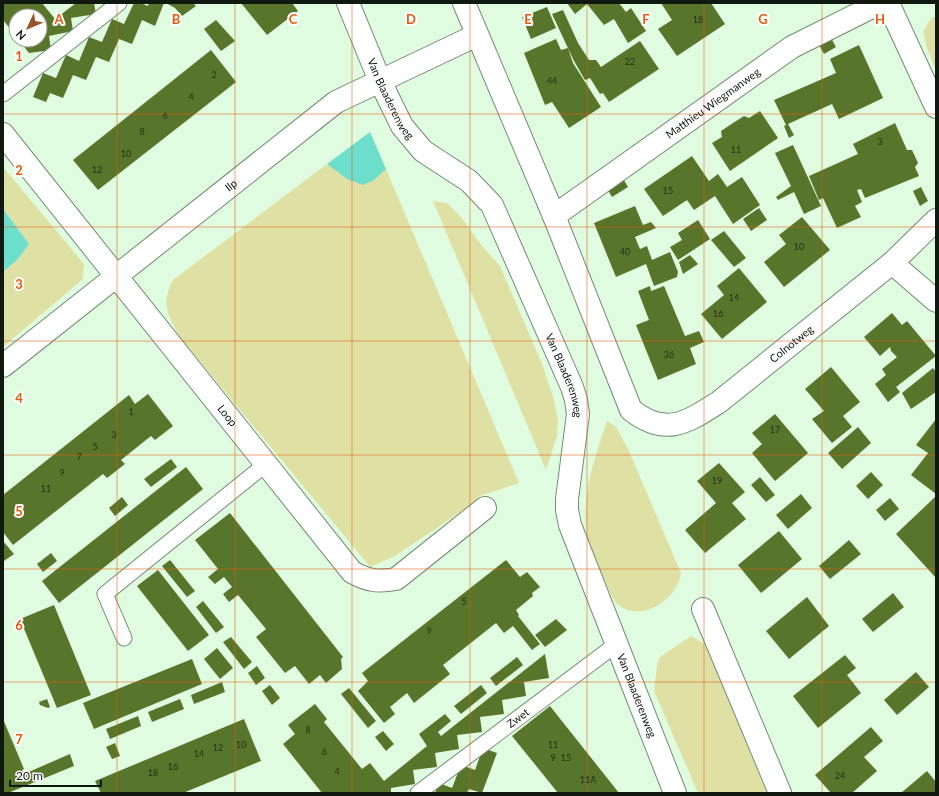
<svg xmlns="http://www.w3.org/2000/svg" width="939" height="796" font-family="Lato,sans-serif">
  <rect width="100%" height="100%" fill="#e0fce0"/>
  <g fill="#dfe1a4">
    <path d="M932,17h4v54l-9,-23 -4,-17z"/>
    <path d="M327,164l20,15 27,1 12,-11 133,314 -39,13 -15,13 -70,47 -25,11 -191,-231c-12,-23 -18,-31 -6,-56z"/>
    <path d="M3,167l81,97 -1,15 -80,68v-75l15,-13 11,-15 -26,-35z"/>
    <path d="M433,201l14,2 14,14 21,29 18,20 43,100 11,34 4,20 -1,16 -11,34z"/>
    <path d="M607,421l9,6 13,24 52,122c-4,27 -40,51 -64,31 -5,-4 -25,-53 -28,-61 -2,-5 -2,-10 -3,-15 -4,-37 10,-73 21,-107z"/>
    <path d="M691,636l12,7 5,8 59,142h-69l-44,-102 3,-26 3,-8z"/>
  </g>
  <g fill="#6dddcc">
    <path d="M370,132l16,37 -12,11 -11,5 -16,-6 -20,-15z"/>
    <path d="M3,209l26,35 -11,15 -15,13z"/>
  </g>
  <g fill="#59752c">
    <path d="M3,3h39l13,16 21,-16h18l2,11 -25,4 2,13 -24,5 2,14 -22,3 -10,-13h21v-24h-24v20l-13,-16z"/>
    <path d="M134,3h6l8,3 1,-3h15l-9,23 -13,-6 -10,24 -13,-5 -10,23 -13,-5 -10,23 -13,-5 -10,23 -13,-5 -4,9 -13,-5 10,-24 13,5 10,-23 13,6 10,-24 13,5 10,-23 12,5z"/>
    <path d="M166,3h27l3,3 -14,10 -7,-8z"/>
    <path d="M241,3h51l6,8 -31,24z"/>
    <path d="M567,3h52l7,9 5,-4 15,23 -18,12 -14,-24 -10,6 -17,-21 -12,10z"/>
    <path d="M661,3h50l14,21 -48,32 -19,-27 14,-9z"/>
    <path d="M547,7l9,21 -25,11 -9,-22z"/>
    <path d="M563,10l15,33 11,17h7l5,7 39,-26 19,28 -50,33 -6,-9 -3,1 -10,-16 -5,2 -11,-19 -22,-47z"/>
    <path d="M216,20l19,21 -14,10 -17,-22z"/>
    <path d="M831,38l5,9 -12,7 -5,-9z"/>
    <path d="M556,39l5,11 7,-2 5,15 28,44 -32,21 -17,-26 -7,3 -21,-52z"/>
    <path d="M859,45l24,53 -44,21 -7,-15 -44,20 6,11 -5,3 -5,-12 2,-1 -12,-25 62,-27 -6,-14z"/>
    <path d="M211,50l25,32 -138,108 -25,-30z"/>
    <path d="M760,111l18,27 -48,33 -18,-28 10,-6 -1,-6 12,-8 11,-7 5,2z"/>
    <path d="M895,123l12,27h5l6,13 -3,4 4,9 -54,22 -4,-9 -4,1 5,12 -7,4 6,11 -24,11 -14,-30 -4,2 -10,-24 49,-22 -5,-10z"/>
    <path d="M793,145l28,61 -17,8 -10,-22 -16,8 -2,-3 15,-11 -16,-33z"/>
    <path d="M692,156l17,25 9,-7 9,13 15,-10 18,28 -27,19 -18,-28 -21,14 -7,-10 -24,16 -19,-27z"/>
    <path d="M621,175l7,12 -16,10 -7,-12z"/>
    <path d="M921,187l7,14 -8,5 -7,-15z"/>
    <path d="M635,206l8,19 8,-3 5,6 -21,9 5,12 7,-3 5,14 18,-8 8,20 -1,5 -23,9 -8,-22 -30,13 -22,-54z"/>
    <path d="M759,208l8,12 -16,11 -8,-12z"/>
    <path d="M802,217l28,33 -46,37 -20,-25 22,-18 -7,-9z"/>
    <path d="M698,220l12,19 -32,21 -8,-13 12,-7 -4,-7z"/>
    <path d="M724,231l22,27 -12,9 -23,-27z"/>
    <path d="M690,255l8,9 -15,10 -4,-12z"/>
    <path d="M739,268l28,34 -45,37 -21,-25 23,-19 -7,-9z"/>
    <path d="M650,286l1,5 13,-5 21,50 14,-5 5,11 -14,6 6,16 -38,16 -22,-55 13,-5 -11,-29z"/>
    <path d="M892,313l10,12 5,-4 29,35 -40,31 4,5 -12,10 -13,-18 11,-9 -4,-6 15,-12 -6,-6 -1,-4 -10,9 -16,-19z"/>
    <path d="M831,367l29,35 -17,14 9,11 -20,16 -20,-24 12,-8 -19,-22z"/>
    <path d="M933,368l3,4v20l-25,17 -9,-16z"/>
    <path d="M148,394l25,32 -18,14 -4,-4 -30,24 4,4 -18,14 -4,-4 -90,71 -10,-13v-37l126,-100 6,9z"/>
    <path d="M775,414l33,39 -33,28 -23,-28 10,-9 -10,-11z"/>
    <path d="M936,419v75l-25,-19 17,-22 -12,-8z"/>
    <path d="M858,427l13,16 -29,26 -14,-16z"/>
    <path d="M171,459l6,8 -26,20 -7,-8z"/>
    <path d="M719,463l26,29 -13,11 14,16 -41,34 -20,-23 31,-27 -19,-22z"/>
    <path d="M186,467l17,22 -144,114 -17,-22z"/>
    <path d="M871,472l12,13 -15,14 -12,-13z"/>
    <path d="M760,477l15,18 -9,7 -15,-17z"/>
    <path d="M801,494l11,14 -24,21 -12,-14z"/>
    <path d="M122,497l6,8 -13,11 -6,-8z"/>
    <path d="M935,497l1,1v80l-40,-44z"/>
    <path d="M890,498l9,11 -14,12 -9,-11z"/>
    <path d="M230,513l113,144 -2,2 1,10 -16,14 -6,-8 -11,9 -14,-18 -10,7 -29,-36 10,-8 -28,-34 -9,7 -6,-8 9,-7 -8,-10 -9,7 -7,-7 10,-8 -23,-29z"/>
    <path d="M779,531l23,28 -41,34 -23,-28z"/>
    <path d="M849,540l12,14 -31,25 -11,-13z"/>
    <path d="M3,541l11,13 -10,7 -1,-1z"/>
    <path d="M51,553l6,8 -14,11 -6,-8z"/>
    <path d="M170,560l25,31 -8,6 -25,-31z"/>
    <path d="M506,560l14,17 7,-5 13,15 -8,6 1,3 -17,14 3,5 -1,1 22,28 -8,6 -19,-24 -9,7 -8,-10 -53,42 7,9 -36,29 -7,-10 -17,14 5,7 -11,9 -26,-32 10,-10 -6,-8z"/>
    <path d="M158,570l51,65 -21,16 -51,-65z"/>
    <path d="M893,593l11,14 -31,25 -11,-13z"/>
    <path d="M807,597l22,29 -40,33 -23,-28z"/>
    <path d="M203,601l21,26 -8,6 -20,-26z"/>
    <path d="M54,605l37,90 -34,13 -37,-89z"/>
    <path d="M556,619l11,11 -22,17 -10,-12z"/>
    <path d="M231,637l21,25 -8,7 -21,-27z"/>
    <path d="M217,648l16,20 -13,11 -16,-20z"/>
    <path d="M545,654l4,24 -25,4 2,14 -24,4 2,14 -24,3 2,15 -25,3 2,14 -24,4 2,14 -24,3 2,14 -24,4v5h-69l-39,-49 12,-10 -7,-9 27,-21 12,15 -3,3 38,47 8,-6 14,18 43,-35 -8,-12 26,-20 6,7 -13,11 3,4z"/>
    <path d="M845,655l11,13 -9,7 14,18 -43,35 -25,-32z"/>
    <path d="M517,657l6,8 -27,21 -6,-8z"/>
    <path d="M192,659l10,25 -108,45 -11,-26z"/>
    <path d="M257,666l8,12 -9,7 -8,-12z"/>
    <path d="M916,672l13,15 -32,28 -13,-15z"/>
    <path d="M222,682l3,10 -31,12 -3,-9z"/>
    <path d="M270,685l10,13 -8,7 -10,-14z"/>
    <path d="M481,685l6,8 -26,21 -7,-8z"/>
    <path d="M349,688l27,33 -8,7 -27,-34z"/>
    <path d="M47,699l3,8 -2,1 -8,-3 -1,-3z"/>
    <path d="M180,699l4,10 -32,13 -4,-10z"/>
    <path d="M550,706l69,87h-61l-46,-57z"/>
    <path d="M138,716l3,10 -31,13 -4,-10z"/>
    <path d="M3,719l21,50 -2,1 2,4 46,-20 4,12 -66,27h-4z"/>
    <path d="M244,719l17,42 -78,32h-82l-6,-12z"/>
    <path d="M871,727l12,14 -19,16 13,14 -25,22h-21l-16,-18z"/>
    <path d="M383,731l11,13 -8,7 -11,-14z"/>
    <path d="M115,743l5,13 -8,3 -6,-12z"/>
    <path d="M483,748l14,5 -15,40 -13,-4 -2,4h-32l4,-10 13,5 9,-23 14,5z"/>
    <path d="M927,771l9,11v11h-35z"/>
  </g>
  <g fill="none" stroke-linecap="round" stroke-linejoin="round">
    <defs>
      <g id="service">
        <path d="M3,94l116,-91"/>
        <path d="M124,638l-19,-44 161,-130"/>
        <path id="s1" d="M418,793l200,-150"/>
      </g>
      <g id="minor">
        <path id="s2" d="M464,3l90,213 77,194c35,27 55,13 88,-8l173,-139 44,-43"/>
        <path d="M888,3l48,104"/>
        <path id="s3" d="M3,134l349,438c16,9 26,10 44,7l89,-71"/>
        <path id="s4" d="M554,216l238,-169 88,-44"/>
        <path d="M892,263l44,38"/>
        <path id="s5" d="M3,366l333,-264 141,-67"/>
        <path d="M703,609l77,184"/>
      </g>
      <g id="tertiary">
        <path id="s6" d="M348,3l32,78 22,45 21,25 46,30 23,24 80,182 4,13 2,14 -11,85v11l3,15 105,268"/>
      </g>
    </defs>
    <use href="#service" stroke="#728b72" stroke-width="17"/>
    <use href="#minor" stroke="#728b72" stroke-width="24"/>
    <use href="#tertiary" stroke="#728b72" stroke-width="24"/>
    <use href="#service" stroke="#fff" stroke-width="15"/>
    <use href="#minor" stroke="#fff" stroke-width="22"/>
    <use href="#tertiary" stroke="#fff" stroke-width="22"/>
  </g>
  <path fill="none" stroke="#e8590c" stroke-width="1" stroke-opacity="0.55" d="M117,3v790M235,3v790M352,3v790M470,3v790M587,3v790M704,3v790M822,3v790M3,114h933M3,227h933M3,341h933M3,455h933M3,569h933M3,682h933"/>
  <g text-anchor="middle" stroke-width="4" stroke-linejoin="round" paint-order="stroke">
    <g font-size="9" fill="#223017">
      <text x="698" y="23">18</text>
      <text x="630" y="65">22</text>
      <text x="214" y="78">2</text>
      <text x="552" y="84">44</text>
      <text x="191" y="100">4</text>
      <text x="165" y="119">6</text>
      <text x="142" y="135">8</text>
      <text x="880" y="145">3</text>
      <text x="736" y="153">11</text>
      <text x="126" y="157">10</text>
      <text x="97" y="173">12</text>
      <text x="668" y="194">15</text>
      <text x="799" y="250">10</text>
      <text x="625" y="255">40</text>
      <text x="734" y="301">14</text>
      <text x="718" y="317">16</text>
      <text x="669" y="358">36</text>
      <text x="131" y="415">1</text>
      <text x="775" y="433">17</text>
      <text x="114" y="438">3</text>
      <text x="95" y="450">5</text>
      <text x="79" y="460">7</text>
      <text x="62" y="476">9</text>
      <text x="717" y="484">19</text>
      <text x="46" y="492">11</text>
      <text x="464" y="605">5</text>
      <text x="429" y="634">9</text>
      <text x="308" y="733">8</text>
      <text x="241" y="748">10</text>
      <text x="553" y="748">11</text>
      <text x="218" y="751">12</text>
      <text x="324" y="755">6</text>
      <text x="199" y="757">14</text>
      <text x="553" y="761">9</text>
      <text x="566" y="761">15</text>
      <text x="173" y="770">16</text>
      <text x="337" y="775">4</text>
      <text x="153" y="776">18</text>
      <text x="840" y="779">24</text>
      <text x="588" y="783">11A</text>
    </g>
    <g font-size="11" fill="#0f1910" stroke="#fff">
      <text dy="4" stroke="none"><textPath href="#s6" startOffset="105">Van Blaaderenweg</textPath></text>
      <text dy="4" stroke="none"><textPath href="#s4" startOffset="195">Matthieu Wiegmanweg</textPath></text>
      <text dy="4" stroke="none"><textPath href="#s5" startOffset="291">Ilp</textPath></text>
      <text dy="4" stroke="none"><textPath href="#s2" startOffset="630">Colnotweg</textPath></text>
      <text dy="4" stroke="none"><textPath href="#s6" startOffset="441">Van Blaaderenweg</textPath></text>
      <text dy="4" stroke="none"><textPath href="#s3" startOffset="360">Loop</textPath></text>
      <text dy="4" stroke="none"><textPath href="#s6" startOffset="777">Van Blaaderenweg</textPath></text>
      <text dy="4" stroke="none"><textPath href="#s1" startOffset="125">Zwet</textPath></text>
    </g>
  </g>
  <g font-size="13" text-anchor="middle" font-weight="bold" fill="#e8590c" stroke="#fff" stroke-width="4" stroke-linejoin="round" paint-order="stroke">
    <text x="59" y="24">A</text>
    <text x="176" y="24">B</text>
    <text x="293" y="24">C</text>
    <text x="411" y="24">D</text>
    <text x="528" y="24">E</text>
    <text x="646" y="24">F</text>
    <text x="763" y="24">G</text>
    <text x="880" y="24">H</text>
    <text x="19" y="61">1</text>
    <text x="19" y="175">2</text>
    <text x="19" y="289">3</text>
    <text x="19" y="403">4</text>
    <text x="19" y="516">5</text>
    <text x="19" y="630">6</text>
    <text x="19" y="744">7</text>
  </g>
  <rect width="939" height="796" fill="none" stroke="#0f1910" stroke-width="8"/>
  <g transform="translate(28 28) rotate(226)"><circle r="19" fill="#ffffff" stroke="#9fa39f"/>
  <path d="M0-3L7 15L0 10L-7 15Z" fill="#995526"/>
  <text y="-6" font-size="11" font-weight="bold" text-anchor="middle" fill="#0f1910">N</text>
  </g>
  <path d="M10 780v6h91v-6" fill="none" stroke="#0f1910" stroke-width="2"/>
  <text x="16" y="780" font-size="12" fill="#0f1910" stroke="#ffffff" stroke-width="3" paint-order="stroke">20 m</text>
</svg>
